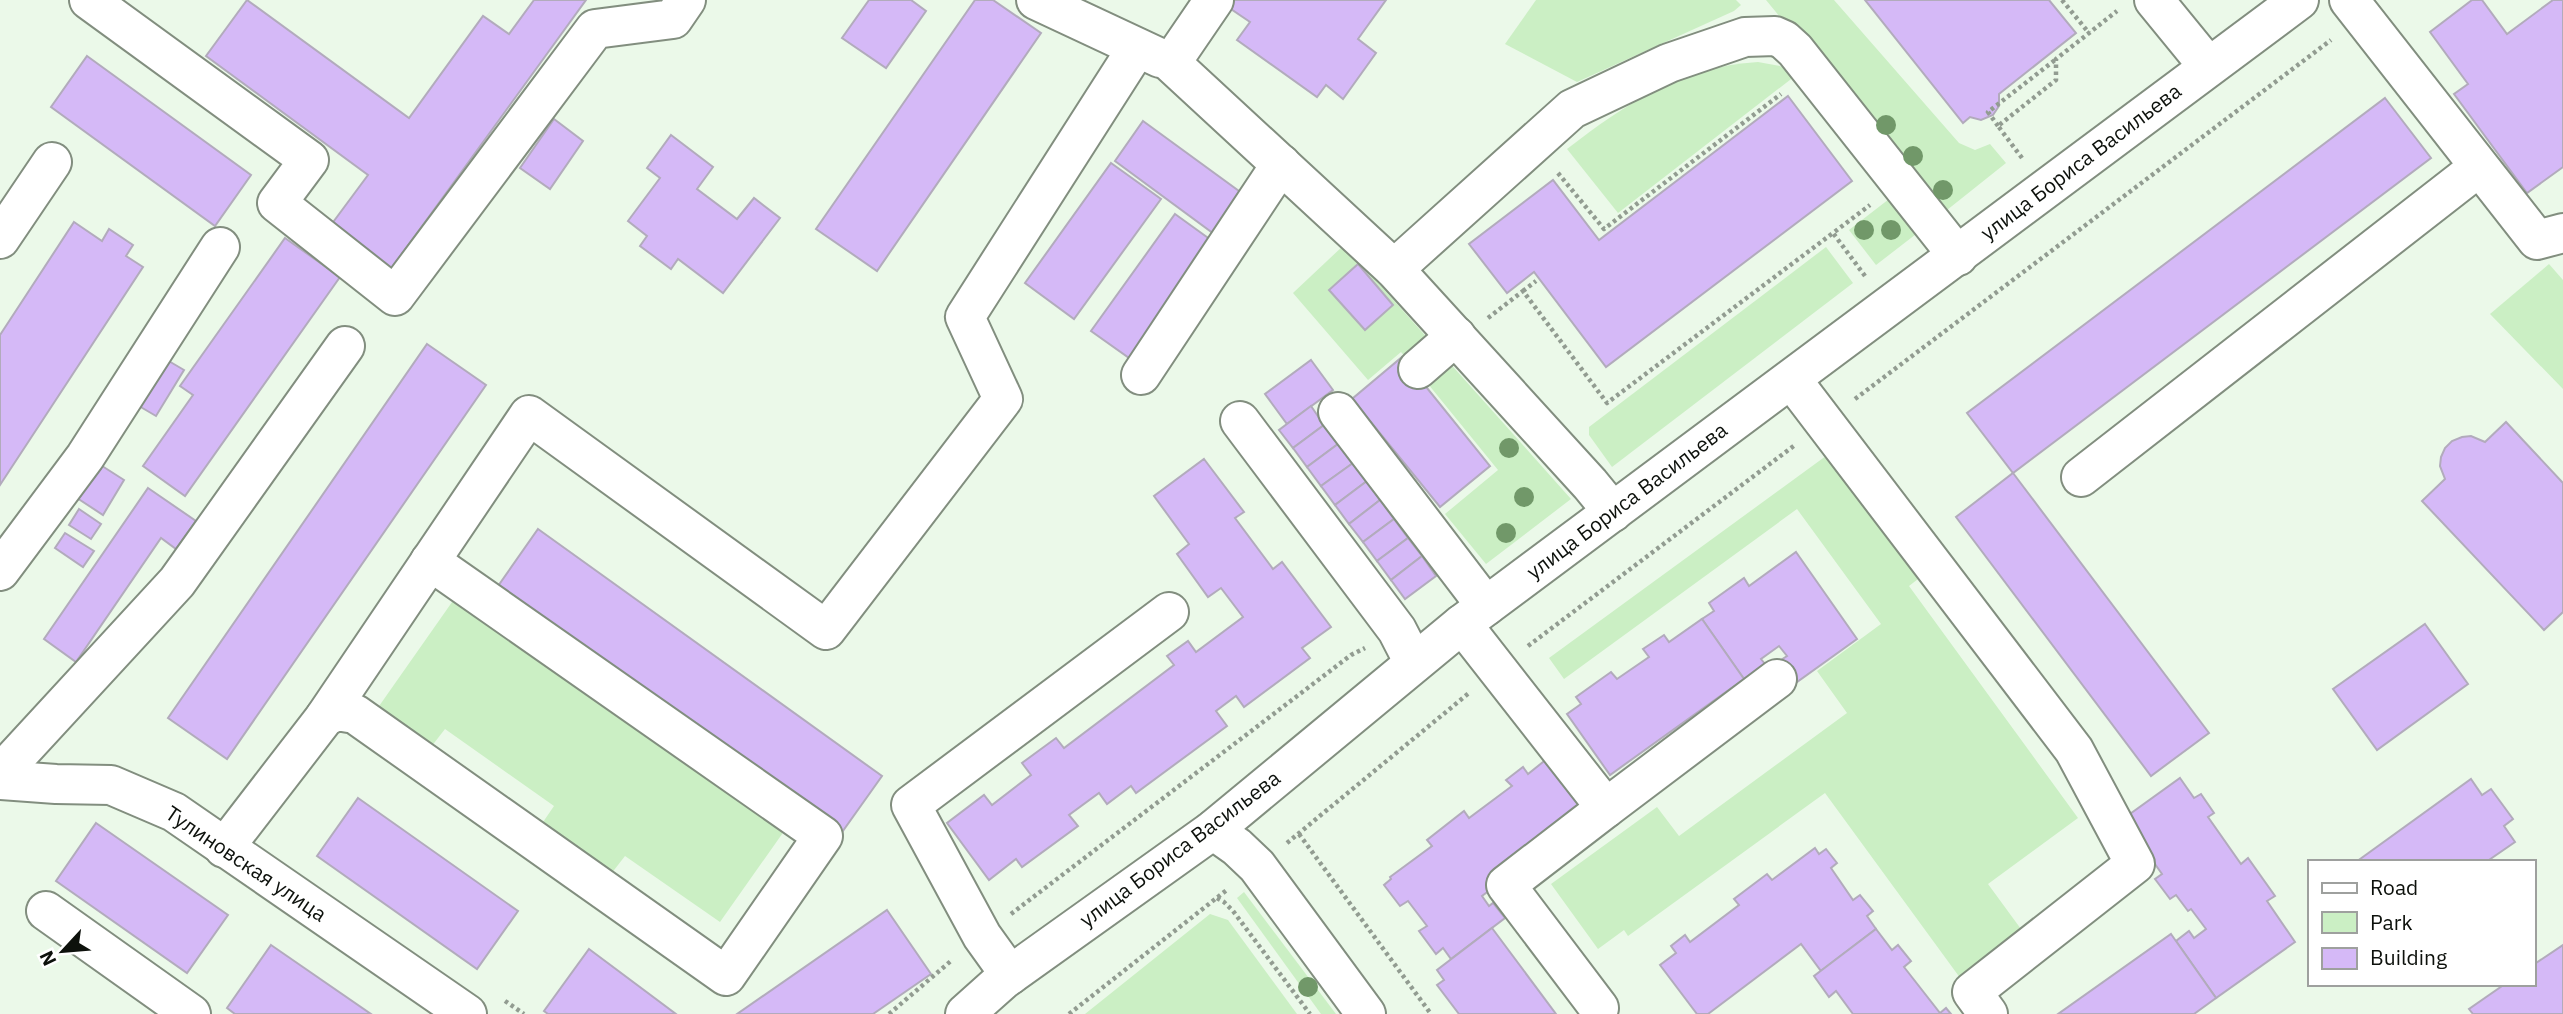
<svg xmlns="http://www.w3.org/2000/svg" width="2563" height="1014" font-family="'IBM Plex Sans',sans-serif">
  <rect width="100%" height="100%" fill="#ebf9e9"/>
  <g fill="#cbefc4" fill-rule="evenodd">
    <path d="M1536,0h200l5,5 -7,6 -157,71 -72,-38z"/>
    <path d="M1766,0h68l125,143 16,7 15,-6 16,19 -64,51z"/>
    <path d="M1758,62l22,4 15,10 -177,137 -51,-64c58,-45 116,-83 191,-87z"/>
    <path d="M1893,196l27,35 -44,34 -27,-35z"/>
    <path d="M1344,245l87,97 -21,20 -9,-10 -33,28 -75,-87zM1358,264l35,41 -28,25 -36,-40z"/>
    <path d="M1826,247l27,36 -241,184 -23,-32v-8z"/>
    <path d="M2549,264l14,16v109l-73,-75z"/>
    <path d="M1447,360l124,139 -85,65 -41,-50 53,-44 -74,-91z"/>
    <path d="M1841,445l90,124 -22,17 169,232 -90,66 41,56 -63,46 -141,-193 -197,143 -4,-6 -26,19 -47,-65 106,-77 22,29 168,-123 -30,-42 64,-47 -84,-115 -233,170 -15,-21z"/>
    <path d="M457,595l330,232 -67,95 -95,-66 -14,18 -70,-49 13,-19 -109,-77 -14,18 -54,-38z"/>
    <path d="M1244,892l92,122h-15l-84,-116z"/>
    <path d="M1210,914l18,6 69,94h-212z"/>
  </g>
  <g fill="#d5b9f7" stroke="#b2abbc" stroke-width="2">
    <path d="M247,0l162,118 74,-102 26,18 25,-34h52l-195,269 -60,-44 37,-50 -162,-119z"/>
    <path d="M869,0h42l15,11 -40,57 -44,-30z"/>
    <path d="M975,0h18l48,33 -164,238 -61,-42z"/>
    <path d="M1234,0h152l-28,39 18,14 -33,46 -17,-14 -9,12 -80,-57 13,-18 -22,-15z"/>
    <path d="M1865,0h184l27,33 -77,61v12l-6,9 -12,5 -11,-3 -7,6z"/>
    <path d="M2472,0h10l25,34 46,-34h10v167l-36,26 -73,-99 14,-10 -38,-52z"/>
    <path d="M87,56l164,119 -36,51 -164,-119z"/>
    <path d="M1788,96l64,85 -246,186 -72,-95 -27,21 -38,-49 84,-64 46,60z"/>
    <path d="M2385,98l46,60 -418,315 -46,-60z"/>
    <path d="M554,119l29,22 -33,48 -30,-21z"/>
    <path d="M1143,121l111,81 -29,40 -110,-81z"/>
    <path d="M671,135l42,32 -16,22 40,30 17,-21 26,20 -57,75 -45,-34 -7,10 -31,-23 7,-10 -19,-15 32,-43 -13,-10z"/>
    <path d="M1111,163l50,36 -87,120 -49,-36z"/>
    <path d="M1175,214l47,34 -83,117 -48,-34z"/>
    <path d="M74,222l28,19 7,-12 24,16 -7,11 17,11 -143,218v-150z"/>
    <path d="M285,238l55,39 -155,219 -42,-30 50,-71 -13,-9z"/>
    <path d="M1358,264l35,41 -28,25 -36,-40z"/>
    <path d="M427,344l59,41 -259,374 -59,-41z"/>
    <path d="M1402,357l88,109 -50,41 -88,-108z"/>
    <path d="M167,360l17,10 -28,46 -17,-10z"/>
    <path d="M1311,360l22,30 -46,34 -22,-30z"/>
    <path d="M1311,406l13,19 -31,23 -14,-18z"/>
    <path d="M2506,422l57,61v129l-19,18 -122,-129 23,-22 -5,-13 1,-9 4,-9 7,-7 10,-4 9,-1 14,6z"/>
    <path d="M1324,425l14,19 -31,23 -14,-19z"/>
    <path d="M1338,444l15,19 -32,23 -14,-19z"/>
    <path d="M1204,459l40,53 -9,6 38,51 9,-7 49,65 -29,21 8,10 -66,49 -8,-11 -20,15 11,15 -91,67 -5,-7 -24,18 -8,-11 -30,22 9,11 -56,41 -6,-8 -27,21 -42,-57 37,-28 8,10 39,-30 -9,-12 34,-25 8,10 110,-83 -7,-9 21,-15 8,11 47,-35 -22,-29 -13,9 -31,-43 12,-10 -35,-48z"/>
    <path d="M1353,463l14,18 -32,24 -14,-19z"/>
    <path d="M99,464l25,16 -21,35 -26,-17z"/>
    <path d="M2013,473l196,260 -58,43 -195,-259z"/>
    <path d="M1367,481l13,19 -31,24 -14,-19z"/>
    <path d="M148,488l48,33 -20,28 -15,-11 -85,124 -32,-23z"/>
    <path d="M1380,500l14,19 -31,23 -14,-18z"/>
    <path d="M79,509l22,15 -10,15 -22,-14z"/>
    <path d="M1394,519l14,19 -31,23 -14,-19z"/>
    <path d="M538,529l344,247 -47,66 -344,-246z"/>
    <path d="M65,533l29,18 -11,16 -28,-19z"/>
    <path d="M1408,538l14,18 -31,24 -14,-19z"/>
    <path d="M1796,552l61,87 -60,43 -16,-22 6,-4 -8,-10 -18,13 4,5 -21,15 -42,-60 12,-8 -5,-8 35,-25 5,8z"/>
    <path d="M1422,556l14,20 -31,23 -14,-19z"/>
    <path d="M1702,619l42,60 -134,96 -43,-61 14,-10 -5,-7 35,-25 6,7 32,-22 -6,-8 21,-14 5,7z"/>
    <path d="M2425,624l43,60 -91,66 -44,-61z"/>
    <path d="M1548,758l43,57 -109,81 7,10 4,-3 12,15 -54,41 -8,-11 -7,6 -17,-23 8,-5 -19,-25 -8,5 -16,-21 7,-6 -1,-2 42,-31 -5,-6 37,-29 5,7 43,-32 -6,-6 17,-13 5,7z"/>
    <path d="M2180,778l14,20 7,-4 13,19 -6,4 33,47 7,-6 27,38 -8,5 28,41 -79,56 -40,-57 13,-10 5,7 12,-9 -15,-20 -3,2 -12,-16 -6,4 -15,-20 7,-5 -39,-55z"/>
    <path d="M2471,779l11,16 9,-6 22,30 -9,7 11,16 -29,20h-130z"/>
    <path d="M358,798l160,113 -41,58 -160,-113z"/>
    <path d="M96,823l132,92 -41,58 -131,-92z"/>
    <path d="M1815,848l4,6 7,-5 11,14 -6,5 22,32 7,-5 13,16 -6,5 9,13 -55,42 -20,-27 -93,70h-11l-37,-49 16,-12 -5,-7 14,-11 5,7 49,-37 -5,-6 33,-25 5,6z"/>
    <path d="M887,910l44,64 -58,40h-136z"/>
    <path d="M1492,928l64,86h-97l-22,-29 7,-5 -7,-10z"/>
    <path d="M1876,929l16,21 6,-5 13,16 -7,6 36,46 6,-5 5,6h-98l-17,-23 -7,6 -15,-21z"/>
    <path d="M2171,934l45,64 -22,16h-136z"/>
    <path d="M271,945l100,69h-136l-8,-6z"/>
    <path d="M2563,945v69h-90l-4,-5 36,-25h28v-19z"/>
    <path d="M589,949l87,65h-128l-4,-3z"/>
  </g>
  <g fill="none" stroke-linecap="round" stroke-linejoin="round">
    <defs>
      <g id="minor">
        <path d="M89,0l220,160 -32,43 118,93 200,-267 78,-10 13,-19"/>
        <path d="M1036,0l124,58"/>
        <path d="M1214,0l-43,63 223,206 196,215 23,28"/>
        <path d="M2154,0l54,66"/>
        <path d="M2349,0l188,240 26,-7"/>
        <path d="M0,239l52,-77"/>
        <path d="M1394,269l178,-160 97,-46 76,-26 30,-1 9,4 11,10 163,206"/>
        <path d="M1418,369l38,-33"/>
        <path d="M1141,375l140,-211"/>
        <path d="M1792,380l282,370 61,114 -163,128 16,22"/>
        <path d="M1338,412l148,194"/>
        <path d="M1240,421l157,209 17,33"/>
        <path d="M2081,477l398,-310"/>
        <path d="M0,571l85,-114 135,-210"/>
        <path d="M1462,624l144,184 -100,77 93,123"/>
        <path d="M325,717l204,-302 297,215 177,-231 -38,-82 172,-269"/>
        <path d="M0,774l177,-192 168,-236"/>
        <path d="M0,780l56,4 55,1 63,27 293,202"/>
        <path d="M1606,808l171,-129"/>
        <path d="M1213,830l24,17 20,19 109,148"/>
        <path d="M224,848l101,-131 12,-6 18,3 371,262 97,-140 -393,-275"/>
        <path d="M46,911l145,103"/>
        <path d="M1010,975l-28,-39 -71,-131 258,-193"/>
        <path d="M965,1014l38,-34 210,-150 249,-206 837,-624"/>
      </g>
    </defs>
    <use href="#minor" stroke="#828e7f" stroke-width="42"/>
    <g stroke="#929c91" stroke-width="4.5" stroke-dasharray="3.5 3.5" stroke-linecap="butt">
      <path d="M2062,0l27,33"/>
      <path d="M1998,126l-10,-14 67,-52"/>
      <path d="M2022,158l-24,-32 58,-46v-21l61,-48"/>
      <path d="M1558,173l46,56 177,-135"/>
      <path d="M1865,276l-32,-43 37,-28"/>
      <path d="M1523,291l13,-10"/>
      <path d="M1488,318l35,-27 84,112 226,-170"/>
      <path d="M1855,399l476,-359"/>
      <path d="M1528,646l267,-201"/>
      <path d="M1299,834l132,180"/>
      <path d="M1287,843l182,-150"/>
      <path d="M1217,898l7,4 9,9 77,103"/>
      <path d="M1011,914l340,-259 14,-7"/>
      <path d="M505,1001l19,13"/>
      <path d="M889,1014l63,-54"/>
      <path d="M1069,1014l159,-125"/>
    </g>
    <use href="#minor" stroke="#fff" stroke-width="38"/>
  </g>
  <g fill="#719869">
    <circle cx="1886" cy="125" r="10"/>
    <circle cx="1913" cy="156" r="10"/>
    <circle cx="1943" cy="190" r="10"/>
    <circle cx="1864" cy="230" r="10"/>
    <circle cx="1891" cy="230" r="10"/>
    <circle cx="1509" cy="448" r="10"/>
    <circle cx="1524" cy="497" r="10"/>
    <circle cx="1506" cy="533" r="10"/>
    <circle cx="1308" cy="987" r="10"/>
  </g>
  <g text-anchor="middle" stroke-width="7" stroke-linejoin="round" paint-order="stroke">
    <g font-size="21" fill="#0d110c" stroke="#fff">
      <text transform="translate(2081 162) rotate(-37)" y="7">улица Бориса Васильева</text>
      <text transform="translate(1627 501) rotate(-37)" y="7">улица Бориса Васильева</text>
      <text transform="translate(1180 849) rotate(-37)" y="7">улица Бориса Васильева</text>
      <text transform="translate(246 864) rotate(34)" y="7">Тулиновская улица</text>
    </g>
  </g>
  <rect x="2308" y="860" width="228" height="126" fill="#ffffff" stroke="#9ea09e" stroke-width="2"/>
  <rect x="2322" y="883" width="35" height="10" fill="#ffffff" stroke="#9ea09e" stroke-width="2"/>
  <text x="2370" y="895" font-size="21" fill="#0d110c">Road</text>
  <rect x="2322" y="912" width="35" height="21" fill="#cbefc4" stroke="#9ea09e" stroke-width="2"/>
  <text x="2370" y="930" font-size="21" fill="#0d110c">Park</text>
  <rect x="2322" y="948" width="35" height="21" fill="#d5b9f7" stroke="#9ea09e" stroke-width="2"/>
  <text x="2370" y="965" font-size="21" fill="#0d110c">Building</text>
  <g transform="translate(63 951) rotate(244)" stroke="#ffffff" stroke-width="5" paint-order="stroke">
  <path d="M0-5L12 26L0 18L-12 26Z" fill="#0d110c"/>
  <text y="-10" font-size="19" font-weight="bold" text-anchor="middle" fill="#0d110c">N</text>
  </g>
</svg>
